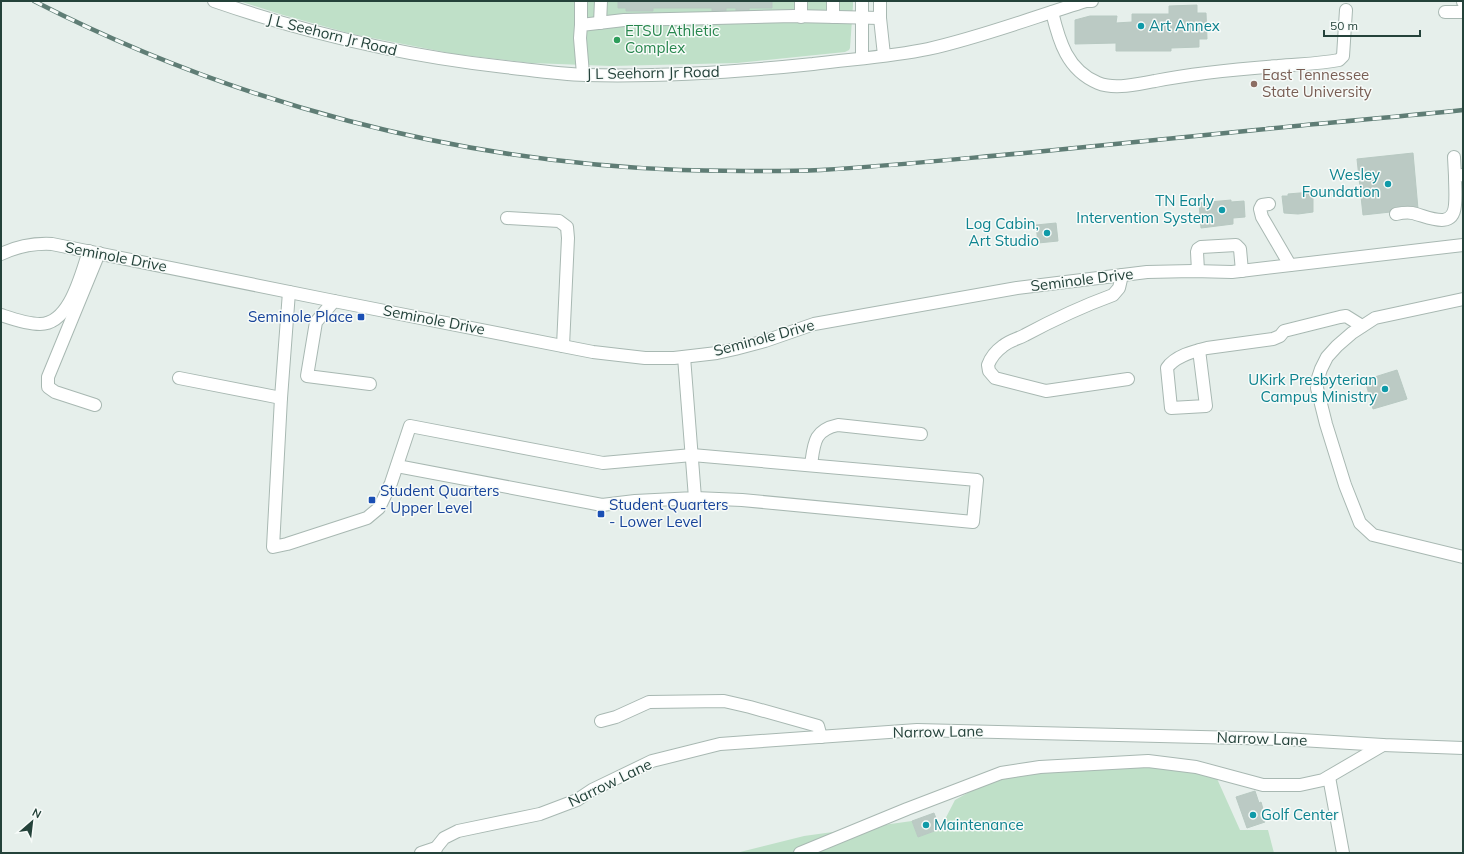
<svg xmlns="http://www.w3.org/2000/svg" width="1464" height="854" font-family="Mulish,sans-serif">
  <rect width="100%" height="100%" fill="#e6efeb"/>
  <g fill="#bfe0c8">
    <path d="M239,1h614v4l-3,43 -1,2 -4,2 -108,11 -126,3 -80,-3 -77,-9 -102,-20 -69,-19z"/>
    <path d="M1115,763l99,9 26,58h28l6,23h-538l68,-17 108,-15 6,16 22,-8 15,-29 34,-19 41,-9z"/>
  </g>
  <g fill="#bbcac4" stroke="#b8c9c2">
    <path d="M618,1h154v7h-23v3h-13v-3h-10v3h-14v-3h-59v3h-27v-3h-8z"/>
    <path d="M1197,5v8h9l1,26h-8v8l-28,1v3h-55v-8l-41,1v-24l15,-4h27l-1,7 16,-1v-8h37v-8z"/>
    <path d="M1413,153l5,56 -55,6 -6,-56z"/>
    <path d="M1311,192v3h2v17l-15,2 -14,-1 -2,-17h6v-2z"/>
    <path d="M1231,200v2l13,-1 1,16 -12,1v6l-32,4 -2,-25z"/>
    <path d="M1056,223l2,18 -20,2 -2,-18z"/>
    <path d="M1397,370l10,29 -34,10 -8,-29z"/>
    <path d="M1255,791l4,12 2,-1 2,7h-2l4,13 -18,6 -11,-31z"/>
    <path d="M934,813l6,16 -22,8 -6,-16z"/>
  </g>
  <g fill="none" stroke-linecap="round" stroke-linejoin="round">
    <defs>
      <g id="minor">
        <path d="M214,1c95,33 191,55 291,66 27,3 53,7 80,8 76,2 152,-3 228,-11 38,-5 77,-7 115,-15 54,-12 106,-32 158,-48h6"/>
        <path d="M833,1v16"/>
        <path d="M862,1v57"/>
        <path d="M880,1v17l4,37"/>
        <path d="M1463,1v1"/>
        <path d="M1052,12c7,29 15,58 46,71 17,7 39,1 57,-2 40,-8 82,-12 123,-15 20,-2 41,-2 61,-6l4,-4 3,-46"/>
        <path d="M1445,12h18"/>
        <path d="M801,17v-16"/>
        <path d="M600,23l1,-22"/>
        <path d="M581,25v-24"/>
        <path d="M583,74l-3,-36 1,-13 43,-5 91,-2 79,-2 86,2"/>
        <path d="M1454,157l1,19"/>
        <path d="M1269,204l-7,1 -2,4 2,8 28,48"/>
        <path d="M1396,214c5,-1 11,-2 16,-1 15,3 41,18 43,-8 1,-10 0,-20 0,-29l8,-1"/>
        <path d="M507,218l52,3 8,6 1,11 -5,108"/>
        <path d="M1,254c17,-8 32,-11 51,-10l282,57 259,51 52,6h29l43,-5 18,-4 30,-8 49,-17 203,-36 130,-16 46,-1 39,1 231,-27"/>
        <path d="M1198,271l-1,-19 1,-3 3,-2 35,-2 4,4 2,22"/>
        <path d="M1122,275l-3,13 -6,7c-30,11 -60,25 -88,40 -7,4 -15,5 -22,11 -7,5 -12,11 -15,19l1,6 6,7 51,13 82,-12"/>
        <path d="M289,292l-8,106 -8,149 14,-3 80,-26 12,-10 12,-25 19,-57 193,37 89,-8 285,25 -4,42 -231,-22 -47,-2"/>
        <path d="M1463,299l-88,19 -23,15 -15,13 -10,11 -6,12 -3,9 -1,10 9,36 19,61 15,38 13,12 90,22"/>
        <path d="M334,301l-18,21 -9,54 63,8"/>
        <path d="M1,315c12,4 26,9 39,9 30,0 41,-50 49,-73"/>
        <path d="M1199,350l7,56 -35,2 -4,-40c8,-12 27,-17 40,-20l66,-9 7,-3 4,-5 56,-14 6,-1 16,10"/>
        <path d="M179,378l102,20"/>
        <path d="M95,405l-40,-13 -7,-5v-10l51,-124"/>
        <path d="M811,465c3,-22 3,-35 27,-40l83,9"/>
        <path d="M397,466l205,39 33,-4 60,-3 -11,-141"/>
        <path d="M601,721l15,-4 33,-15 75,-1 26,6 68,19 3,11"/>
        <path d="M1329,777l14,76"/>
        <path d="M421,853l15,-5"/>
        <path d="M435,853l1,-5 8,-10 14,-7 82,-17 37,-14 15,-10 60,-29 68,-17 197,-14 367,9 99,6 80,3"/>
        <path d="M800,853l107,-44 94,-36 39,-6 108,-6 48,6 67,18h37l23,-5 60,-35"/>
      </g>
    </defs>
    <use href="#minor" stroke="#a8b8b2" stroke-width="14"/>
    <use href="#minor" stroke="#fff" stroke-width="12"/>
    <defs>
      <path id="rail" d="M34,1c199,102 423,161 647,169 47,1 93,2 140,0 68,-4 136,-11 204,-17 81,-8 161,-16 241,-24 66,-7 131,-12 197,-19"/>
    </defs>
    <use href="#rail" stroke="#5f7d75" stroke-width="4.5"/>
    <use href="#rail" stroke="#f7fbf9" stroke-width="3" stroke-dasharray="9" stroke-linecap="butt"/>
  </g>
  <g fill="#0f9aa8" stroke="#f7fbf9" stroke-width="1.5">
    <circle cx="1141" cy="26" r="4"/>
    <circle cx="1388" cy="184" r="4"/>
    <circle cx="1222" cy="210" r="4"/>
    <circle cx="1047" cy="233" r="4"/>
    <circle cx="1385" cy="389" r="4"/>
    <circle cx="1253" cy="815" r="4"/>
    <circle cx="926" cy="825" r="4"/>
  </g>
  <circle fill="#2e9e5b" stroke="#f7fbf9" stroke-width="1.5" cx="617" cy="40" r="4"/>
  <circle fill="#8d6e63" stroke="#f7fbf9" stroke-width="1.5" cx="1254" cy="84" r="4"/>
  <g fill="#1a4fb4" stroke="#f7fbf9" stroke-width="1.5">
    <rect x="357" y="313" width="8" height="8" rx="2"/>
    <rect x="368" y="496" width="8" height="8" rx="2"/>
    <rect x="597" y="510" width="8" height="8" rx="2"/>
  </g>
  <g text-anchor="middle" stroke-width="3" stroke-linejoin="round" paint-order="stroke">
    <g font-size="15" fill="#0d838f" stroke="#f7fbf9" text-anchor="end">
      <text x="1149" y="31" text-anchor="start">Art Annex</text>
      <text x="1380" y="180">Wesley<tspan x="1380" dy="17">Foundation</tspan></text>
      <text x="1214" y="206">TN Early<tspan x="1214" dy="17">Intervention System</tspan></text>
      <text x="1039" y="229">Log Cabin,<tspan x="1039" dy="17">Art Studio</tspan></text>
      <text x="1377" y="385">UKirk Presbyterian<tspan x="1377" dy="17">Campus Ministry</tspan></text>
      <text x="1261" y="820" text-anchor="start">Golf Center</text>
      <text x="934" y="830" text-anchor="start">Maintenance</text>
    </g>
    <g font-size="15" fill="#27864d" stroke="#f7fbf9" text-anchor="start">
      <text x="625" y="36">ETSU Athletic<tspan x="625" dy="17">Complex</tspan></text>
    </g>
    <g font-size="15" fill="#24423a" stroke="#f7fbf9">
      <text transform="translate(332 35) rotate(14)" y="5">J L Seehorn Jr Road</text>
      <text transform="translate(653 73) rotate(-1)" y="5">J L Seehorn Jr Road</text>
      <text transform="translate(116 257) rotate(11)" y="5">Seminole Drive</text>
      <text transform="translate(1082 280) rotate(-7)" y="5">Seminole Drive</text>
      <text transform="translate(434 320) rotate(11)" y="5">Seminole Drive</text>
      <text transform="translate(764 338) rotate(-15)" y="5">Seminole Drive</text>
      <text transform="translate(938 732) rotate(-1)" y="5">Narrow Lane</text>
      <text transform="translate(1262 739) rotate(2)" y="5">Narrow Lane</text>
      <text transform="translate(610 783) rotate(-26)" y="5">Narrow Lane</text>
    </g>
    <g font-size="15" fill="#785e54" stroke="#f7fbf9" text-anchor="start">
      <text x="1262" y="80">East Tennessee<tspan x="1262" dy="17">State University</tspan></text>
    </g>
    <g font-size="15" fill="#164399" stroke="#f7fbf9" text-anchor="start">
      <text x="353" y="322" text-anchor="end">Seminole Place</text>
      <text x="380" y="496">Student Quarters<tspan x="380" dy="17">- Upper Level</tspan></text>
      <text x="609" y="510">Student Quarters<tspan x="609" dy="17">- Lower Level</tspan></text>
    </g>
  </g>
  <rect width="1464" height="854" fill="none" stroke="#24423a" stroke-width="4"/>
  <g transform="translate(32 822) rotate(28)" stroke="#f7fbf9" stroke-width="3" paint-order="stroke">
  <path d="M0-3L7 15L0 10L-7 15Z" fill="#24423a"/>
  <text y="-6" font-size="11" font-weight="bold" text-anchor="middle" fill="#24423a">N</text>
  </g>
  <path d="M1324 30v6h96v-6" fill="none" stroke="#24423a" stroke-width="2"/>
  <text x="1330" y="30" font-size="12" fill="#24423a" stroke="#f7fbf9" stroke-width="3" paint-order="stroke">50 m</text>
</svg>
